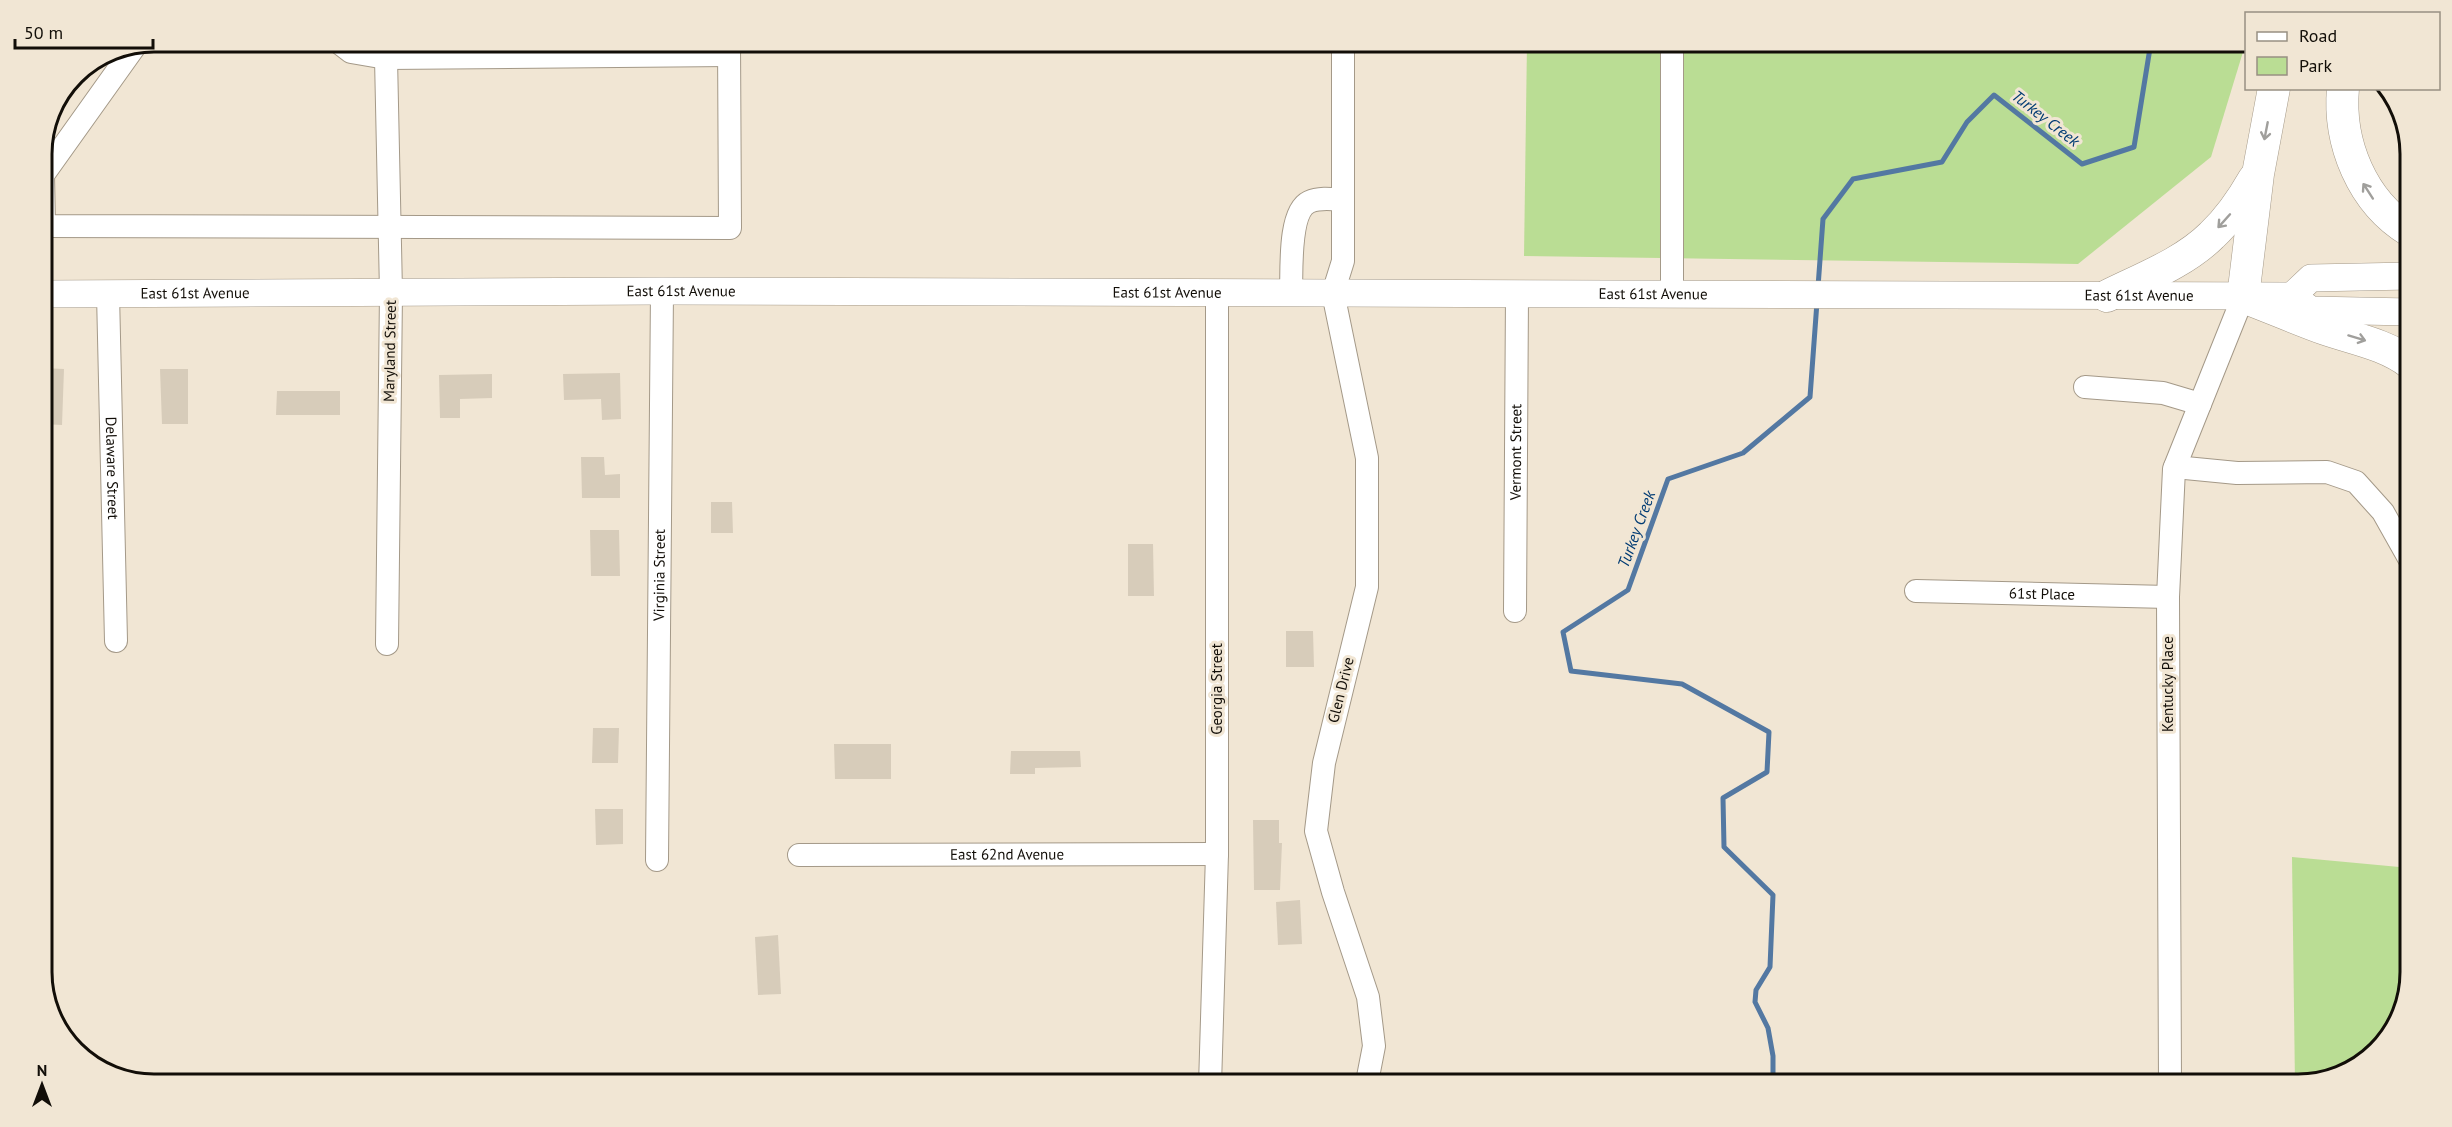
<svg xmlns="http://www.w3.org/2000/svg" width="2452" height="1127" font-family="'PT Sans',sans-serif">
  <rect width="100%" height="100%" fill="#f1e6d4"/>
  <g fill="#badd94">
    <path d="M1527,42h719l-35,115 -133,107 -554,-8z"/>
    <path d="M2292,857l118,11v104l-9,44 -41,50 -62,19h-3z"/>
  </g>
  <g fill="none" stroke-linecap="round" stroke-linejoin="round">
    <g stroke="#5378a2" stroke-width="5">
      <path d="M1818,287l5,-68 30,-40 89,-17 25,-40 27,-27 88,69 52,-17 17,-105"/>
      <path d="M1773,1085v-29l-5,-28 -13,-26 1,-12 14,-23 3,-72 -49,-48 -1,-49 44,-26 2,-40 -87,-48 -111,-13 -8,-39 65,-42 40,-111 75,-26 67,-56 7,-95"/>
    </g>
  </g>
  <g fill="#d7ccba">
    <path d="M42,368l22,1 -2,56 -20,-1z"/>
    <path d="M160,369h28v55h-26z"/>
    <path d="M620,373l1,46 -19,1 -1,-21 -37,1 -1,-26z"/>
    <path d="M492,374v24l-32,1v19h-20l-1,-43z"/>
    <path d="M277,391h63v24h-64z"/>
    <path d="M581,457h23l1,18 15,-1v24h-38z"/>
    <path d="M711,502h21l1,31h-22z"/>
    <path d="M590,530h29l1,46h-29z"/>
    <path d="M1128,544h25l1,52h-26z"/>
    <path d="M1286,631h27l1,36h-28z"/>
    <path d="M593,728h26l-1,35h-26z"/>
    <path d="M834,744h57v35h-56z"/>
    <path d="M1011,751h69l1,16 -46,1v6h-25z"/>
    <path d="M595,809h28v35l-27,1z"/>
    <path d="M1253,820h26v23h3l-2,47h-26z"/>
    <path d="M1300,900l2,44 -24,1 -2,-43z"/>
    <path d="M778,935l3,59 -23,1 -3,-58z"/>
  </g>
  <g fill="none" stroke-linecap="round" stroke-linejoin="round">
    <defs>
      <g id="minor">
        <path d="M338,42l13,10 35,6 343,-3"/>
        <path d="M1343,42v219l-10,32 34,165v129l-43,176 -8,68 17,61 35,105 6,49 -7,36"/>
        <path d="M135,46l-92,129 1,51 686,2 -1,-186"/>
        <path d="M386,58l5,234 -4,352"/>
        <path d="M1291,293c1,-21 -3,-81 18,-91 11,-5 23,-3 34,-2"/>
        <path id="s1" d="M108,294l8,347"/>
        <path d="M1672,294v-252"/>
        <path d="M2085,387l78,6 37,11"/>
        <path d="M2175,467l62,6 90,-1 29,10 27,30 27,48"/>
        <path id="s2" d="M1916,591l252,6"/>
        <path id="s3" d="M1515,611l2,-317"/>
        <path id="s4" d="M799,855l418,-1"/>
        <path id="s5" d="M657,860l5,-569"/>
        <path d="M1210,1085l7,-231v-561"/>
        <path d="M2170,1085l-2,-488 6,-128 69,-172"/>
      </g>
      <g id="major">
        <path id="s6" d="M42,294l620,-3 1630,5 19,14 99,2"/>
        <path d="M2292,296l19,-18 99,-2"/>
      </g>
      <g id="highway">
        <path d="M2274,88l-16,86 -15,123c27,10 54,22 82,32 29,10 60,15 85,34"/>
        <path d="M2343,88c-5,55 19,114 67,143"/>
        <path d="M2107,296c34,-17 77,-33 105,-61 17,-16 30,-35 42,-56"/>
      </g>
    </defs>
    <use href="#minor" stroke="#a49988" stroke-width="24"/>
    <use href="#major" stroke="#a49988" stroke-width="28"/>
    <use href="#highway" stroke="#a49988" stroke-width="33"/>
    <use href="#minor" stroke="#fff" stroke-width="22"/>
    <use href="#major" stroke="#fff" stroke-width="27"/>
    <use href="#highway" stroke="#fff" stroke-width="32"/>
  </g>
  <defs><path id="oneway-shaft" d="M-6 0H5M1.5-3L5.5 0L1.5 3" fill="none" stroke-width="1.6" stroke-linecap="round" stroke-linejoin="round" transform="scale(1.5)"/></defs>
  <g stroke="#a09f9c">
    <use href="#oneway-shaft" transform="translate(2266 131) rotate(101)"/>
    <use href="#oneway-shaft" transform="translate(2368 191) rotate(-123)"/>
    <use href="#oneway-shaft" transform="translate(2224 221) rotate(132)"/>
    <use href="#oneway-shaft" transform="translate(2357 338) rotate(17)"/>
  </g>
  <g text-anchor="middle" stroke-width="6" stroke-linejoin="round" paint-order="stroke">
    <g font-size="15" fill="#120e08" stroke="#f1e6d4">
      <text dy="5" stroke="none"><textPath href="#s6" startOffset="639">East 61st Avenue</textPath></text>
      <text dy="5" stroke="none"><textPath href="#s6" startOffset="153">East 61st Avenue</textPath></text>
      <text dy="5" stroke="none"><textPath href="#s6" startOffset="1125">East 61st Avenue</textPath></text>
      <text dy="5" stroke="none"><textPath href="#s6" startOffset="1611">East 61st Avenue</textPath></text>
      <text dy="5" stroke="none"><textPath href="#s6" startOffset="2097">East 61st Avenue</textPath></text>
      <text transform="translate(390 351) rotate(-89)" y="5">Maryland Street</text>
      <text dy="5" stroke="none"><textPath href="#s3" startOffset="159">Vermont Street</textPath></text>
      <text dy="5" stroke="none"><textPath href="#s1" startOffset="174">Delaware Street</textPath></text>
      <text dy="5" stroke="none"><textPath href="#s5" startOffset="285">Virginia Street</textPath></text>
      <text dy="5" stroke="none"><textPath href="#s2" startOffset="126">61st Place</textPath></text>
      <text transform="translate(2168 684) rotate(-90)" y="5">Kentucky Place</text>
      <text transform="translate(1217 689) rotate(-90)" y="5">Georgia Street</text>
      <text transform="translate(1341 690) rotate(-76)" y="5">Glen Drive</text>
      <text dy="5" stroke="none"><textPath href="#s4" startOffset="208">East 62nd Avenue</textPath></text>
    </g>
    <g font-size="16" font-style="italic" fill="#003b73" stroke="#f1e6d4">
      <text transform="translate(2046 118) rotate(38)" y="6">Turkey Creek</text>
      <text transform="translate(1636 529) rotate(-70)" y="6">Turkey Creek</text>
    </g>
  </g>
  <path d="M0 0H2452V1127H0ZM154 52H2298A102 102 0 0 1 2400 154V972A102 102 0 0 1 2298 1074H154A102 102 0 0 1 52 972V154A102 102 0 0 1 154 52Z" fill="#f1e6d4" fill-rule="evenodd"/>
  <path fill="none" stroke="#120e08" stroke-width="3" d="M154 52H2298A102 102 0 0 1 2400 154V972A102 102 0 0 1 2298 1074H154A102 102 0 0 1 52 972V154A102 102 0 0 1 154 52Z"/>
  <rect x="2245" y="12" width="195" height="78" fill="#f1e6d4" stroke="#989082" stroke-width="1.5"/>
  <rect x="2257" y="32" width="30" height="9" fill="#ffffff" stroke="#989082" stroke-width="1.5"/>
  <text x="2299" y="42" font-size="18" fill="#120e08">Road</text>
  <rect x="2257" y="57" width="30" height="18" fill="#badd94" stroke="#989082" stroke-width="1.5"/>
  <text x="2299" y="72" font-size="18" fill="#120e08">Park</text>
  <g transform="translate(42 1085)" stroke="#f1e6d4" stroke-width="4.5" paint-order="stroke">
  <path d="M0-4.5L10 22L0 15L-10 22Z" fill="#120e08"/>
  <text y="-9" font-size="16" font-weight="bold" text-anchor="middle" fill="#120e08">N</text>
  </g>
  <path d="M15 39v9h138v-9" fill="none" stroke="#120e08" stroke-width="3"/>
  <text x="24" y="39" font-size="18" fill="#120e08" stroke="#f1e6d4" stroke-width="4.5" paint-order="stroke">50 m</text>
</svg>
